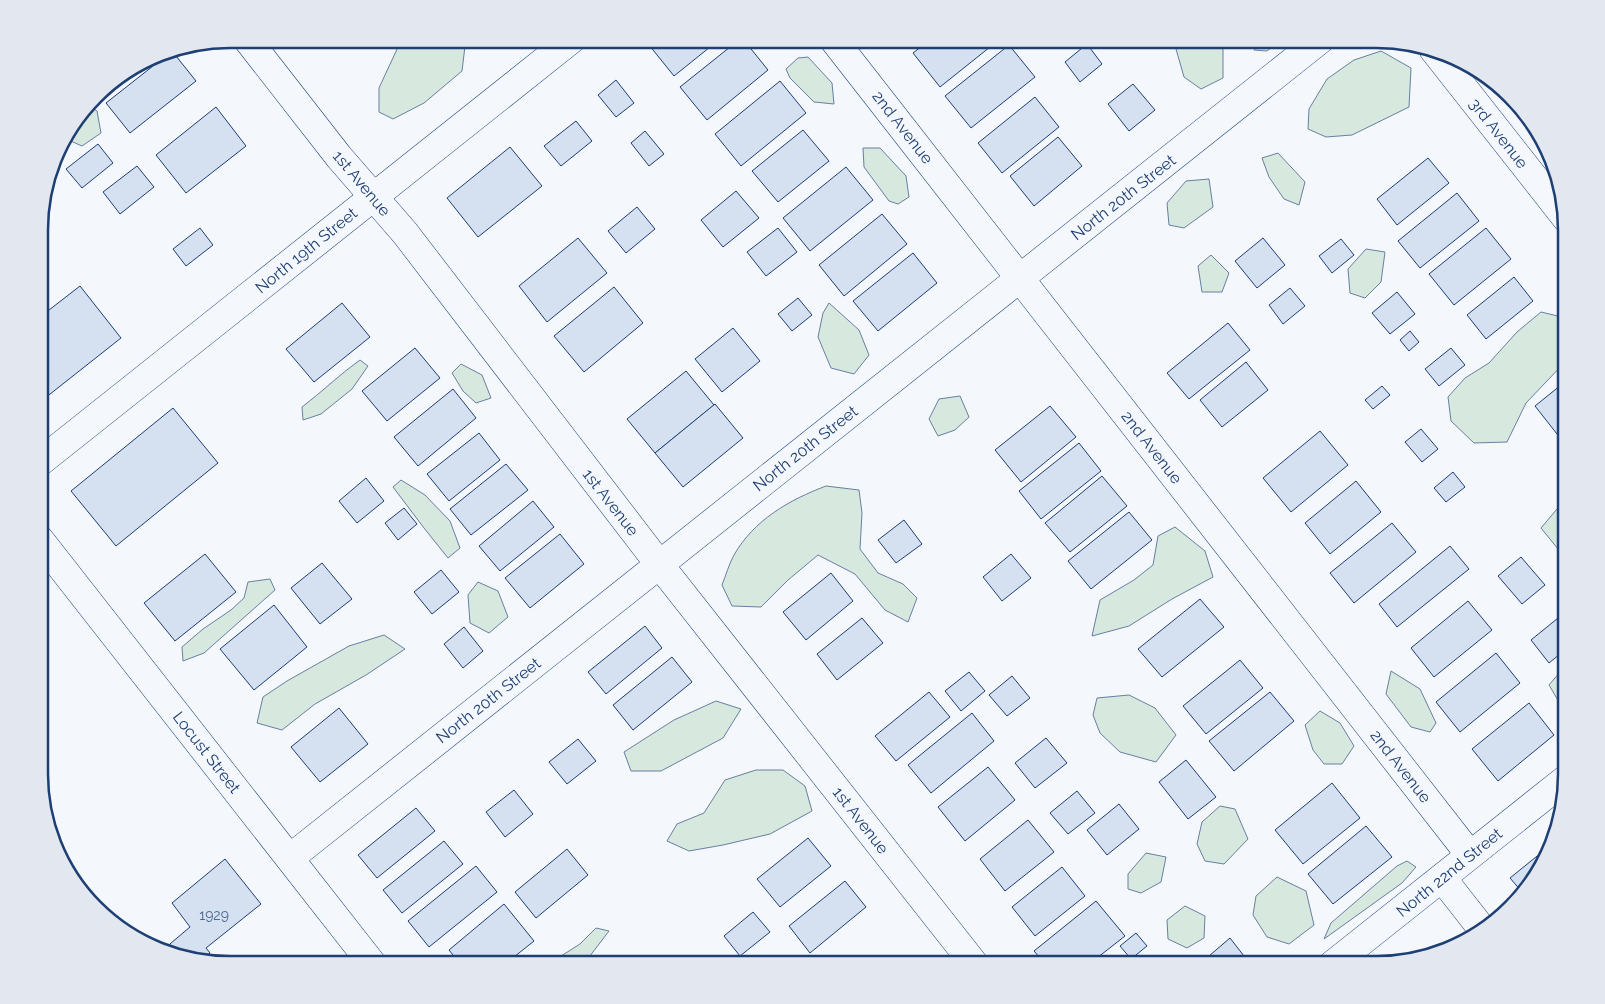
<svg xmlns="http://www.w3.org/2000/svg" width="1605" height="1004" font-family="Raleway,sans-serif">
  <rect width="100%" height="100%" fill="#f4f7fb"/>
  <g fill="#d7e8df" stroke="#687fa3">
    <path d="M426,39h22l17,7 -3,25 -38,32 -31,16 -14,-7v-24l19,-41z"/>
    <path d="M1192,39h13l18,7v32l-22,11 -17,-12 -8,-28z"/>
    <path d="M1259,39h24l-16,12 -13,-1z"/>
    <path d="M1381,51l30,17 -2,39 -57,28 -26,2 -18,-8 1,-20 18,-30 27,-19z"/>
    <path d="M808,57l24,26 2,21 -20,-2 -24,-24 -4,-9 12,-11z"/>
    <path d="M88,106l9,5 4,22 -19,13 -16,-7 1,-5z"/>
    <path d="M863,148h17l26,28 3,21 -11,7 -9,-3 -25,-34z"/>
    <path d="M1278,153l27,29 -6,23 -15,-6 -15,-22 -7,-19z"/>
    <path d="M1209,179l4,28 -29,21 -15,-3 -2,-22 19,-22z"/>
    <path d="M1366,249l19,3 -4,30 -16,16 -15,-5 -2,-24z"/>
    <path d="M1211,255l18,18 -7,19h-20l-4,-26z"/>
    <path d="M829,303l30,27 10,25 -15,19 -23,-6 -13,-31 5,-24z"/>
    <path d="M1541,312l25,6v43l-40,42 -19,39 -33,1 -23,-22 -3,-24 17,-19 24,-15 28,-31z"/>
    <path d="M360,360l8,6 -16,23 -31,25 -18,6 -1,-13c20,-15 38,-33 58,-47z"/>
    <path d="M461,364l21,11 9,23 -15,5 -13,-12 -11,-18z"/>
    <path d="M960,396l9,21 -14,13 -17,6 -9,-17 10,-20z"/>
    <path d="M401,480l24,15 25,26 10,27 -12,10 -24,-30 -31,-41z"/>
    <path d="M826,486l33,4 3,23 -2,36 18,24 25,11 14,14 -9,24 -23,-12 -30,-36 -37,-19 -30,25 -27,27 -29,-1 -10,-21c4,-10 7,-21 12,-30 20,-35 55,-55 92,-69z"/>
    <path d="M1557,509l9,6v33l-8,1 -17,-21z"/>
    <path d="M1175,527l30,24 8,26 -41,22 -43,27 -37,10 8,-36 34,-20 19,-15 5,-29z"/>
    <path d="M270,579l5,11 -71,63 -21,8 -1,-14 21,-18 28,-19 13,-12 4,-16z"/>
    <path d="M478,582l20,9 10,26 -19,16 -19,-10 -2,-28z"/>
    <path d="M384,635l21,14 -39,26 -51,29 -33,26 -25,-7 6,-26 24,-16 62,-35z"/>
    <path d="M1566,665v49l-17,-29z"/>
    <path d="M1391,671l29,18 16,34 -6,9 -19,-5 -25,-33z"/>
    <path d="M1129,695l26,13 21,27 -20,27 -36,-10 -20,-19 -7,-18 4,-17z"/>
    <path d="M716,701l25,8 -18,29 -62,33h-30l-7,-19 50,-32z"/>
    <path d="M1320,711l20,12 14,23 -12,18h-18l-11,-14 -8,-25z"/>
    <path d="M756,770h27l22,16 7,25 -42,23 -47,11 -34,6 -22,-10 10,-17 27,-11 21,-33z"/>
    <path d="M1220,806l15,3 13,30 -24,25 -19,-3 -8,-17 5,-22z"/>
    <path d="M1146,853l20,4 -5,25 -20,11 -13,-4v-15z"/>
    <path d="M1407,861l9,6 -14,16 -78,56 7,-16 66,-57z"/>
    <path d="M1277,877l29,14 8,34 -25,19 -22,-7 -14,-22 3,-19z"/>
    <path d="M1185,906l20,10 -1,22 -17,10 -19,-9 -1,-19z"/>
    <path d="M596,928l13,3 -26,34h-36l33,-21z"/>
  </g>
  <g fill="#d5e0f0" stroke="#1d3f73">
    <path d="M656,39h64l-46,37 -25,-31z"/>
    <path d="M740,39h3l25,31 -61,50 -27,-33z"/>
    <path d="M931,39h69l-60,48 -27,-34z"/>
    <path d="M1022,39h17l-10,8z"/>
    <path d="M1229,39h16l-9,7z"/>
    <path d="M1087,44l15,20 -22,18 -15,-20z"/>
    <path d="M1009,45l26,32 -64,51 -26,-32z"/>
    <path d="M172,51l24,30 -66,52 -24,-30z"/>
    <path d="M616,80l18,23 -18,14 -18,-22z"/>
    <path d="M780,81l26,32 -65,53 -26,-32z"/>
    <path d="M1133,84l22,26 -26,21 -21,-27z"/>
    <path d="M1035,97l24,30 -57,46 -24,-30z"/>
    <path d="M216,107l30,39 -60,47 -30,-38z"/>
    <path d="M576,121l16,20 -31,25 -17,-20z"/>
    <path d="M803,130l26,31 -51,41 -26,-31z"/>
    <path d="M645,131l19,23 -15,12 -18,-23z"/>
    <path d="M1058,137l24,29 -48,40 -24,-30z"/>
    <path d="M98,144l15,19 -31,25 -16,-19z"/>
    <path d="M510,147l32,39 -64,51 -31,-39z"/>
    <path d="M1428,158l21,25 -52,42 -20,-26z"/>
    <path d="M137,166l17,21 -34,27 -17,-22z"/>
    <path d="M846,167l27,33 -63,51 -27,-33z"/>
    <path d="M736,191l23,27 -36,29 -22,-27z"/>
    <path d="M1457,193l22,28 -59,47 -22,-27z"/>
    <path d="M637,207l18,22 -29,24 -18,-22z"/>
    <path d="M882,214l25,30 -63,52 -25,-31z"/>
    <path d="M200,228l13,17 -27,21 -13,-17z"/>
    <path d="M778,228l19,24 -31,24 -19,-24z"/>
    <path d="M1486,228l25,31 -57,46 -25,-31z"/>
    <path d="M578,238l29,35 -60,49 -28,-36z"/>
    <path d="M1263,238l22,27 -28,23 -22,-27z"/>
    <path d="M1341,239l13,16 -22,18 -13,-17z"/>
    <path d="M913,253l24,30 -59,48 -25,-30z"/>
    <path d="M1514,277l19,24 -47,38 -19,-24z"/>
    <path d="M80,286l41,52 -81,64v-85z"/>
    <path d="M614,287l29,36 -59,49 -30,-36z"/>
    <path d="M1290,288l15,18 -22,18 -14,-19z"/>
    <path d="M1397,292l18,22 -25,20 -18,-21z"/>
    <path d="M798,298l14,17 -20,16 -14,-17z"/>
    <path d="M342,303l28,34 -56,45 -28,-33z"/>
    <path d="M1228,323l22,27 -61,49 -22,-26z"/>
    <path d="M733,328l27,33 -38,31 -27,-33z"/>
    <path d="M1410,331l9,11 -10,9 -9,-11z"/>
    <path d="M415,348l25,30 -53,43 -25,-30z"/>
    <path d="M1451,348l14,17 -26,21 -14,-17z"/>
    <path d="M1246,362l22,28 -46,37 -22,-27z"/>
    <path d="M686,371l28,34 -59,48 -28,-34z"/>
    <path d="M1566,381v46l-9,7 -22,-28z"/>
    <path d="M1382,386l8,9 -17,14 -8,-9z"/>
    <path d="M453,389l23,29 -58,48 -24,-29z"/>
    <path d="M715,404l28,34 -60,49 -28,-34z"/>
    <path d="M1050,406l26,31 -55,45 -26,-32z"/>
    <path d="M173,408l45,55 -102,83 -45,-55z"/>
    <path d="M1421,429l17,20 -16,13 -17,-20z"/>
    <path d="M1320,431l28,34 -57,47 -28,-34z"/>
    <path d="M479,433l21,27 -51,41 -22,-27z"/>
    <path d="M1079,443l22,28 -60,48 -22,-28z"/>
    <path d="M506,464l22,26 -57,45 -21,-26z"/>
    <path d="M1453,472l12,15 -19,15 -12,-14z"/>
    <path d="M1102,476l25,30 -57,46 -25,-29z"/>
    <path d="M366,478l18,23 -27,22 -18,-22z"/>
    <path d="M1356,481l25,31 -51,42 -25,-31z"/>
    <path d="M533,501l21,26 -54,44 -21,-25z"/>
    <path d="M404,508l13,16 -19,16 -13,-17z"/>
    <path d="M1129,512l23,28 -61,49 -23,-28z"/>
    <path d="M904,520l18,24 -26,19 -18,-23z"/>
    <path d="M1392,523l24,29 -62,51 -24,-30z"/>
    <path d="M560,534l24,30 -54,44 -25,-30z"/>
    <path d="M1450,546l19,23 -72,58 -18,-23z"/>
    <path d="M205,554l31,38 -61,49 -31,-38z"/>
    <path d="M1011,554l20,24 -29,23 -19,-24z"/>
    <path d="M1521,557l24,28 -23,19 -24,-28z"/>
    <path d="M322,563l30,36 -32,25 -29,-36z"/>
    <path d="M441,570l18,22 -27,22 -18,-22z"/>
    <path d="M831,573l22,28 -47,39 -23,-28z"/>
    <path d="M1200,599l24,28 -62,50 -24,-28z"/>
    <path d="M1468,601l24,29 -58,47 -23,-29z"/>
    <path d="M274,605l33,42 -53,43 -34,-41z"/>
    <path d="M1563,614l3,4v31l-17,14 -18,-23z"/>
    <path d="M862,618l21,25 -46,37 -20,-26z"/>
    <path d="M645,626l17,22 -56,46 -18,-22z"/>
    <path d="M464,627l19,24 -20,17 -19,-24z"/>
    <path d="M1496,653l24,30 -60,49 -24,-30z"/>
    <path d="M672,657l20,25 -59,48 -20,-25z"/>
    <path d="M1240,660l23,28 -57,46 -23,-28z"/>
    <path d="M969,672l16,19 -24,20 -16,-20z"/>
    <path d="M1012,676l18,22 -23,18 -18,-21z"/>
    <path d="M929,692l21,25 -54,44 -21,-25z"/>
    <path d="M1270,692l24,29 -60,50 -25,-30z"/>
    <path d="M1529,703l25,32 -56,46 -26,-32z"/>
    <path d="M339,708l29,36 -48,38 -29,-35z"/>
    <path d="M972,713l22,28 -63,52 -23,-28z"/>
    <path d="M1046,738l21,25 -32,25 -20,-25z"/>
    <path d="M578,739l18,22 -29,23 -18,-22z"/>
    <path d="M1186,760l30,37 -28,22 -29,-37z"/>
    <path d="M988,767l27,33 -50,41 -27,-34z"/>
    <path d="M1332,783l28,35 -57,46 -28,-34z"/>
    <path d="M514,790l19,24 -28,23 -19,-25z"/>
    <path d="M1077,791l18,22 -27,21 -18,-21z"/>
    <path d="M1119,804l20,25 -32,26 -20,-25z"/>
    <path d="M416,808l19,23 -58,47 -19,-23z"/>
    <path d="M1028,820l26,32 -49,39 -25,-32z"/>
    <path d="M1366,826l26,31 -59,47 -25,-30z"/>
    <path d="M808,838l23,28 -51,41 -23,-28z"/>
    <path d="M444,841l19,23 -61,49 -19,-23z"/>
    <path d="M1552,844l-18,36 -12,12 -12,-14z"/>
    <path d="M567,849l21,26 -52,43 -21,-26z"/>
    <path d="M225,859l36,45 -55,44 4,5 -9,8 -32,-6 -5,-6 26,-22 -18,-24z"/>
    <path d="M476,866l21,26 -68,55 -21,-26z"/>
    <path d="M1062,867l23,29 -50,40 -23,-29z"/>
    <path d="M845,881l21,26 -56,46 -21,-27z"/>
    <path d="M1096,901l29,35 -37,29h-42l-12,-14z"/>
    <path d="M504,904l30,37 -30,24h-43l-12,-15z"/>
    <path d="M753,912l17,20 -30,24 -16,-20z"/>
    <path d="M1136,933l11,13 -16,13 -11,-13z"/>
    <path d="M1230,938l21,27h-47l-2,-3z"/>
    <path d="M1119,956l7,9h-18z"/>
  </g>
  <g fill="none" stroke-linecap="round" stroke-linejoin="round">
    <defs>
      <g id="minor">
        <path d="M247,39l92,118 66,76 254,331 316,401"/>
        <path d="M833,39l637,816"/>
        <path d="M1433,49l133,169"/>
        <path d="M290,858l1031,-819"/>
        <path d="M1442,878l40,51"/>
        <path d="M1332,965l234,-186"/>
      </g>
      <g id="tertiary">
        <path d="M40,462l532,-423"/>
        <path d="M40,540l333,425"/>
      </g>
    </defs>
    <use href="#minor" stroke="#1d3f73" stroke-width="29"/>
    <use href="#tertiary" stroke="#1d3f73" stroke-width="29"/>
    <use href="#minor" stroke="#f4f7fb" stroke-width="28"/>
    <use href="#tertiary" stroke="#f4f7fb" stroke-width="28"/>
  </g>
  <g text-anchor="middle" stroke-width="4" stroke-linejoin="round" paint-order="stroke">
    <g font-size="14" fill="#4b6792">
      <text x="214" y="920">1929</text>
    </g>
    <g font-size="16" fill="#1d3f73" stroke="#f4f7fb">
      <text transform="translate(903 127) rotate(52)" y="6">2nd Avenue</text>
      <text transform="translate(1499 133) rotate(52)" y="6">3rd Avenue</text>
      <text transform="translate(362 183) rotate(50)" y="6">1st Avenue</text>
      <text transform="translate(1123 197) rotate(-38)" y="6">North 20th Street</text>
      <text transform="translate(306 250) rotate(-39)" y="6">North 19th Street</text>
      <text transform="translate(1152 447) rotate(52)" y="6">2nd Avenue</text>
      <text transform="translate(805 448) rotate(-38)" y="6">North 20th Street</text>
      <text transform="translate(611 502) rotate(52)" y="6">1st Avenue</text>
      <text transform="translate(488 700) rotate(-38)" y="6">North 20th Street</text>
      <text transform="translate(207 752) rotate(52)" y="6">Locust Street</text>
      <text transform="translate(1401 766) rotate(52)" y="6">2nd Avenue</text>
      <text transform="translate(861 820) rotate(52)" y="6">1st Avenue</text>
      <text transform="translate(1449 872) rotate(-39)" y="6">North 22nd Street</text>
    </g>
  </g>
  <path d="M0 0H1605V1004H0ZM230 48H1376A182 182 0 0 1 1558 230V774A182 182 0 0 1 1376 956H230A182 182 0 0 1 48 774V230A182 182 0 0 1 230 48Z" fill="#e3e8f0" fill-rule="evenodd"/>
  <path fill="none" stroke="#1d3f73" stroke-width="2.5" d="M230 48H1376A182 182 0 0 1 1558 230V774A182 182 0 0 1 1376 956H230A182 182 0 0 1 48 774V230A182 182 0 0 1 230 48Z"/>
</svg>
